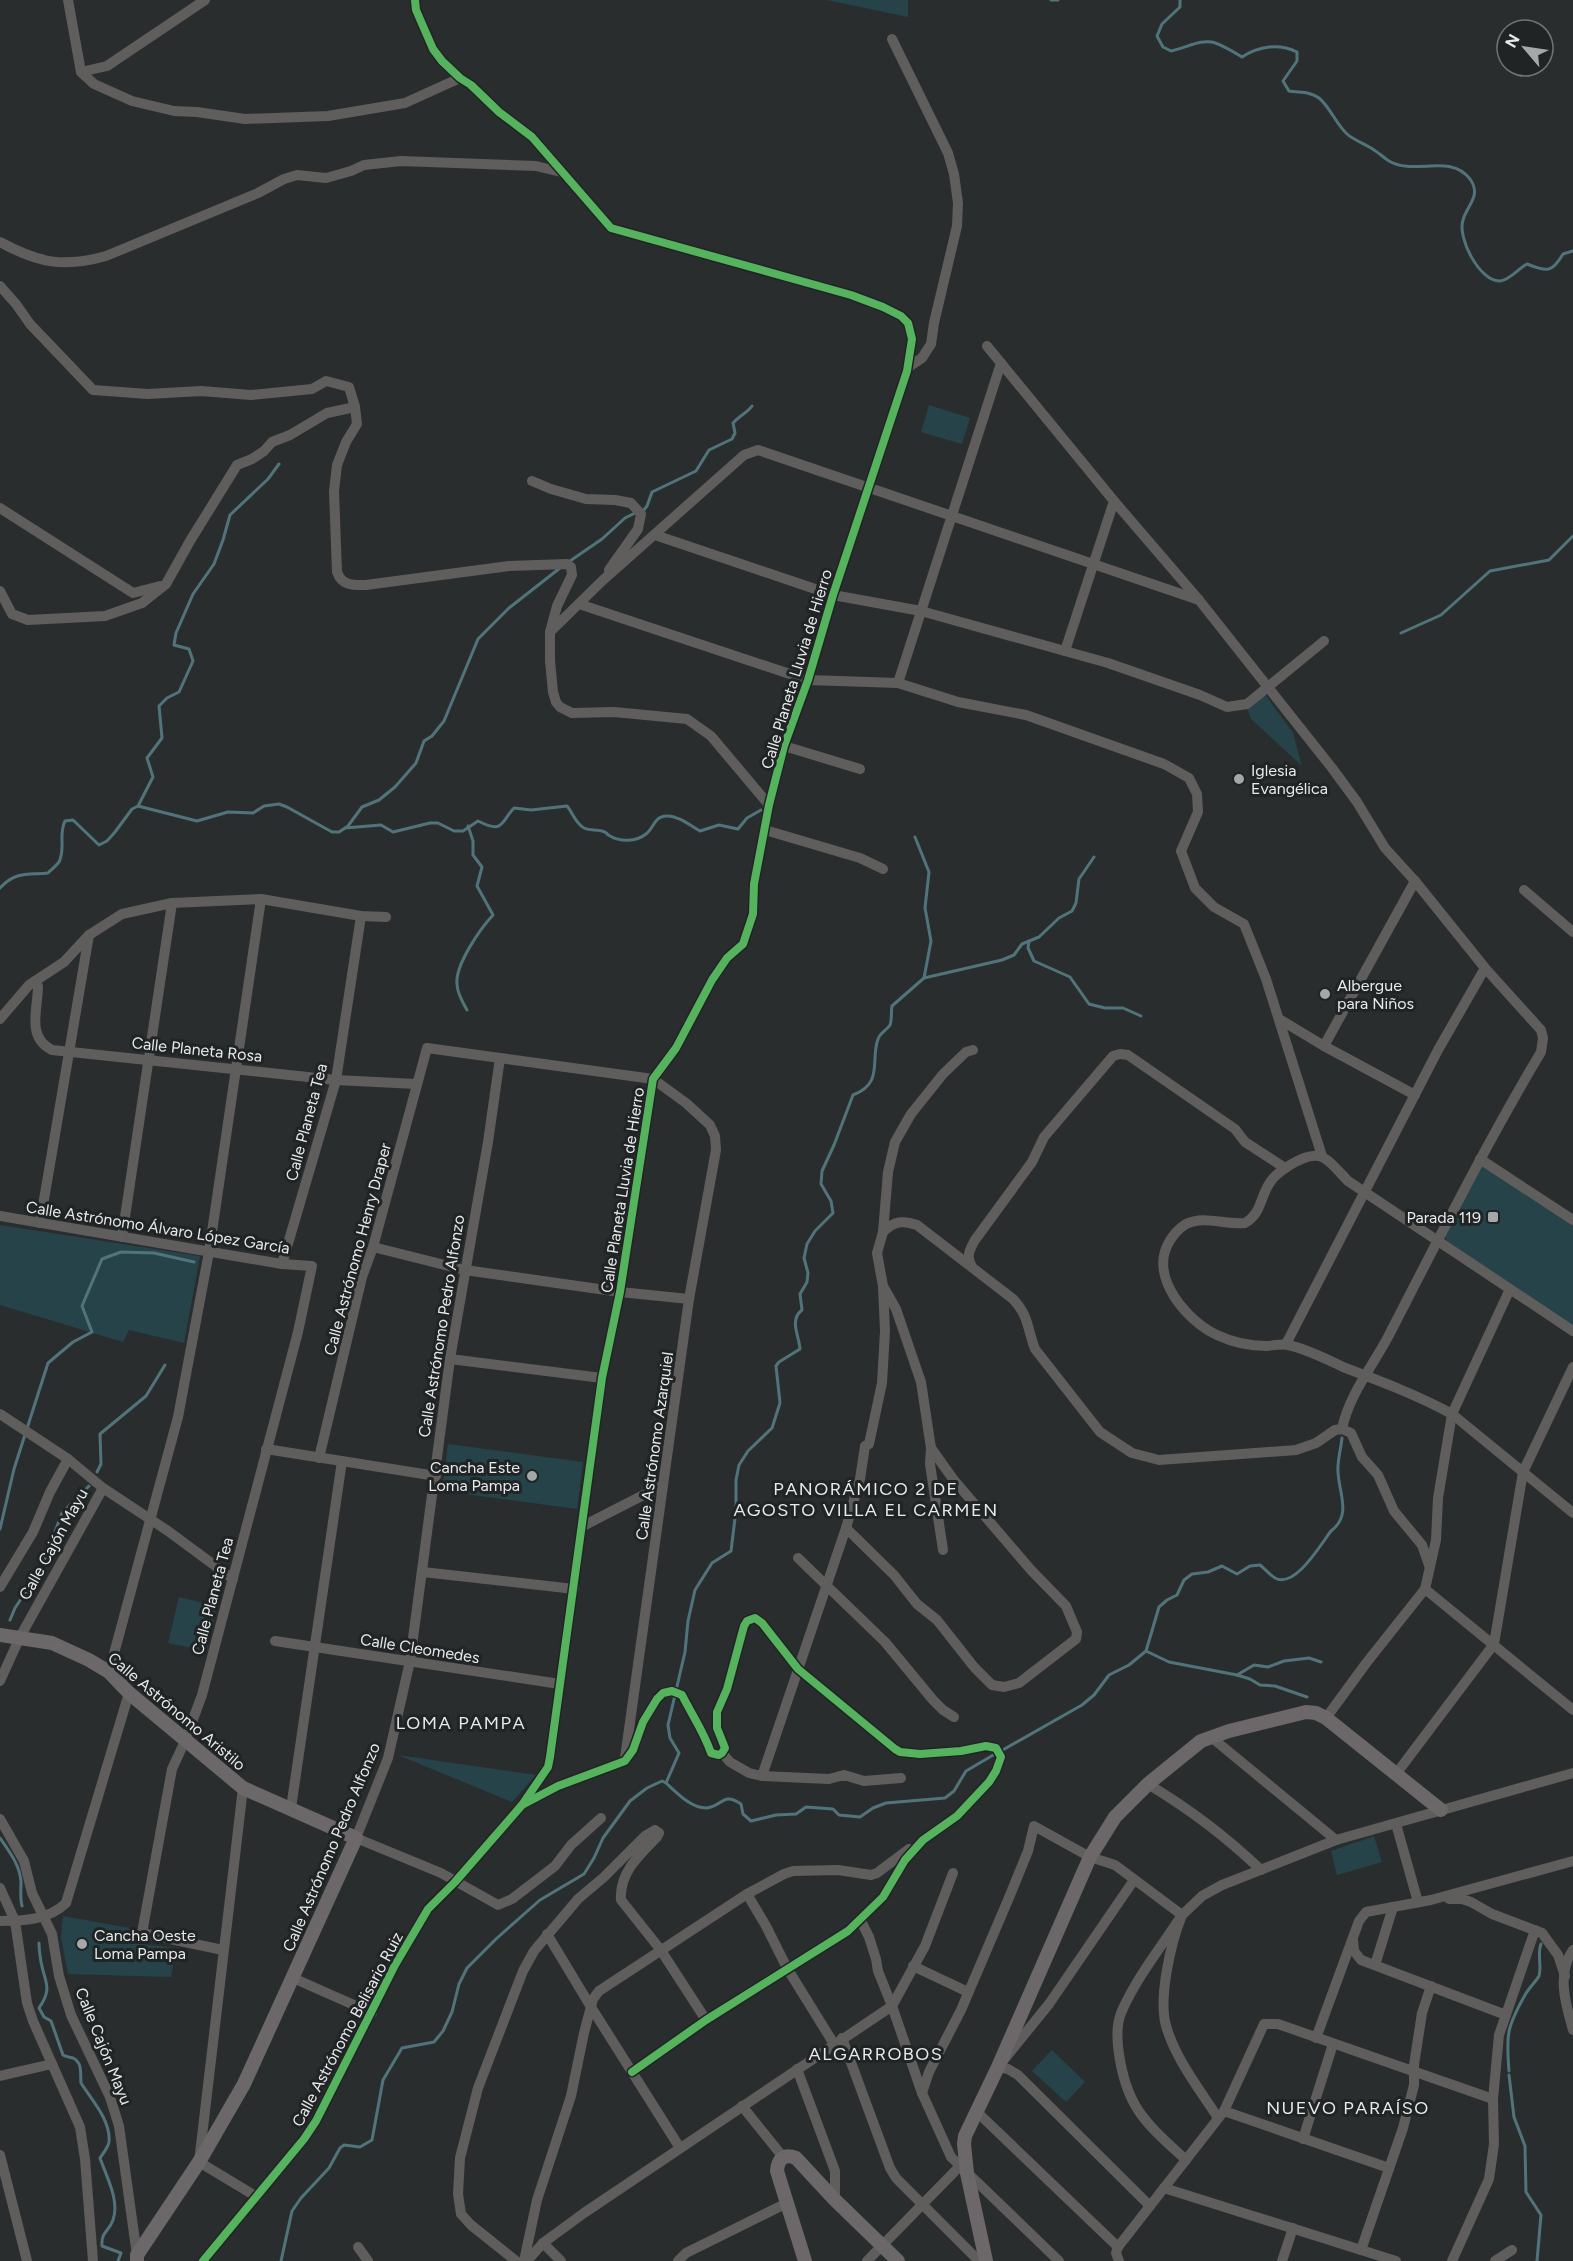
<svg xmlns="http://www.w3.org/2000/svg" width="1573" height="2261" font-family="Figtree,sans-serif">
  <rect width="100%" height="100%" fill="#2a2d2e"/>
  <g fill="#264349">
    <path d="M827,0h81v17z"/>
    <path d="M929,405l41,13 -8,26 -41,-12z"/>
    <path d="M1264,693l29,40 9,33 -51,-47 -4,-10z"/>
    <path d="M1483,1166l90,59v102l-127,-87 -1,-4 34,-67z"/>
    <path d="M0,1225l200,31 -16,87 -55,-13 -6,12 -123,-37z"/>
    <path d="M448,1444l135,18 -6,47 -135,-18z"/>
    <path d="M179,1597l38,9 -10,45 -39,-8z"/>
    <path d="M398,1755l138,20 -24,27z"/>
    <path d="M1374,1836l8,26 -45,13 -6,-24z"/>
    <path d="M63,1916l72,13 -1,14 42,5 -5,29 -103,-3 -7,-36z"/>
    <path d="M1052,2050l33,32 -19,20 -34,-31z"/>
  </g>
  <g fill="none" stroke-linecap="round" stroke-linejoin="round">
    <g stroke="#51747b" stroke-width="3">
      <path d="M1051,0h7"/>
      <path d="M1180,0v7l-18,17 -5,12 6,11 8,4c39,-11 35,-16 71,6 17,-11 37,-14 55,-5v9l-14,20 6,10c10,2 21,0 30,7 11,9 17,26 28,36 8,7 19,10 27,16 5,3 10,8 15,11 25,15 61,-8 81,18 12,17 -3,26 -7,41 -6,18 17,62 37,61 10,-1 18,-12 27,-17 20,8 25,9 36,-10l10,-3"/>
      <path d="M643,511l4,-5 5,-14 44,-21 13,-21 23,-11 3,-6 -2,-10c6,-7 14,-10 19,-17"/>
      <path d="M570,561l32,-22 23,-21 12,-6"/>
      <path d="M1401,633l40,-18 49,-44 59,-11 24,-24"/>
      <path d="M138,806l15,-29 -6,-19 15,-20 -3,-32 8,-8 12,-6 14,-31 -4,-12 -15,-4 2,-12 17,-39 21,-30 9,-24 7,-25 38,-36 11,-15"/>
      <path d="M345,828l36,-3 12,7 37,-9h8l16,8h9l15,-10c26,13 22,2 36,-13l17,2 36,-4c6,7 8,17 17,22 6,3 11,1 18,3 5,1 3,2 8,5 10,6 26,6 36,-2 7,-5 9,-18 20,-18 11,-1 25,10 34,15l19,-6 19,4 9,-11 14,-8"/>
      <path d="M915,837l14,35 -4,36 6,33 -7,37"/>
      <path d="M0,888c16,-17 27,-13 48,-15 3,-3 8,-7 11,-11 7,-14 -1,-27 6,-41l8,-1 26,25 8,-4 8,-9 17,-23 6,-3 59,15 31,-9 25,1 11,-7 15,-2 8,3 45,25h7l9,-6 14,-19 17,-7 16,-13 21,-24 8,-22 8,-5 12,-15 34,-82 31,-31 51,-40"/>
      <path d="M1029,941l-1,7 6,13 36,16 19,27 16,4h18l18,8"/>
      <path d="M467,1010c-4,-7 -10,-17 -10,-26 -2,-19 23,-55 36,-69l-16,-29 5,-19 -9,-12v-14l-5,-15"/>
      <path d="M97,1472l4,-8 -1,-30 46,-38 19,-31"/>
      <path d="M0,1529l14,-60 34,-106 25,-21 19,-10 -10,-26 20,-47 19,-7 33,1 40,9"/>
      <path d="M10,1620l5,-12 26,-39 21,-56 27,-27"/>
      <path d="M1146,1651l23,11 68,13 17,-10 14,2 16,-6 25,-3 12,4"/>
      <path d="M1237,1675l13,4 10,6 15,1 32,11"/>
      <path d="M1001,1751l81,-46 12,-10 15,-20 20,-10 17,-14 13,-44 8,-7 10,-5 7,-15 8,-6 16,-2 14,-6 15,8 13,-8 10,-1c5,4 10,10 15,13 20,11 46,-34 56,-47 21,-16 8,-37 7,-59 -1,-11 3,-23 4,-34"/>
      <path d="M666,1783c11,10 25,25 40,25 17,-1 16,-17 35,-4l2,10 8,7 25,-6 20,-1 10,-7 27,2 6,6 21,2 13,-9 13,-5 59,-5 9,-7 12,-20 29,-17"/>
      <path d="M0,1838c9,13 20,27 21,44 0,9 -1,16 1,24"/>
      <path d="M39,1943c0,6 1,13 2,19 4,21 12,26 -2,46l5,9 7,4 12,34c3,2 7,2 10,3 10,5 7,16 8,25 10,16 30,37 28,59 -1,6 -6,11 -9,16 6,18 20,42 13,62 -4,12 -12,11 -11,26l19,7 -3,8"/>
      <path d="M1509,2071c-3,-37 -2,-44 16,-76 3,-6 12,-15 14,-19 3,-10 -2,-22 2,-32"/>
      <path d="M1509,2075l5,42 11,29 1,46 15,23 -4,46"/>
      <path d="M281,2261l11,-50 9,-13 28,-30 11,-20 4,-3 16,2 12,-7 11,-60 19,-32 32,-6 9,-11 9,-19 7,-28 8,-16 29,-29 44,-39 44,-26 10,-16 9,-20 27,-37 17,-13 15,-7 4,2 13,-30 -9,-15 -2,-13 17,-73 3,-31 7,-31 17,-27 19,-12 5,-41v-30l3,-15 9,-14 24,-23 8,-25 -4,-37 3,-4 21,-13c-1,-14 -11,-29 2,-39l-2,-16 7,-12 1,-9 -4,-15 3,-14 8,-13 18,-18 -2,-12 -10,-17 1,-13 12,-26 19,-50c31,-12 17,-34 25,-56 2,-6 9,-9 12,-14 2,-5 1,-14 2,-19l32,-28 78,-18 12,-5 8,-11 17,-7 20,-19 13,-7 4,-8 3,-24 15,-22"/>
    </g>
    <g stroke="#605d5d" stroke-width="10">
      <path d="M68,0l13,72 13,12 38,17 42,10 23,1 48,7 83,-3 77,-13 55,-25"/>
      <path d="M415,0l1,10 17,39 9,12 18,17 11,7 28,27 33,25 79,91 240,67 32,12 18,9 7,7 4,16 -5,32 -74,224 -25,85 -24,66 -15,59 -15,79 -1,30 -10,30 -16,14 -15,22 -36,68 -23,31 -33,213 -18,86 -52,379 -2,10 -26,38"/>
      <path d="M892,39l56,114 6,21 4,29 -1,23 -23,97 -3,21 -9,14 -15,10"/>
      <path d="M81,72l26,-6 98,-66"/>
      <path d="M0,242c38,21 64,26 106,14l152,-63 26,-14 13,-4 29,3 25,-7 13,-6 37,-4 135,5 25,6"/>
      <path d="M0,286l16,18 14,20 63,66 55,4 53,-3 50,4 61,-6 14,-8 23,6 6,20 2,17 -11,18 -9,23 -3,26 3,81c5,14 16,13 29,13l143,-19 58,-2 4,3 1,8 -15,31 -7,26v29l3,31 3,10 4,5 12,6 42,-1 73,7 24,17 58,69"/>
      <path d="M987,346l127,155 85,99 133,168 25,34 28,46 30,33 70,87 56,62 2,8 -2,14c-55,92 -103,188 -152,283 -16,31 -40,59 -47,94"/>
      <path d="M532,481l19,8 35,10 29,1 16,3 10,11 -3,15 -29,41"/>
      <path d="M0,508l133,85 27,-7"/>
      <path d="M655,535l178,60 88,16 187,52 92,32 27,12 20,-3 77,-63"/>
      <path d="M0,591l12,23 16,6 77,-4 37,-13 24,-19 24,-43 47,-76 15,-6 12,-8 8,-9 18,-7 37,-22 28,-6"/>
      <path d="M579,604l229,76 90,3 60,19 68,13 138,49 25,14 8,16 1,18 -17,39 14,37 19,19 30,17 22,55 56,177"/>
      <path d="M550,632l52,-51 142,-126 14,-5 441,150"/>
      <path d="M1065,651l49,-150"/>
      <path d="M898,683l103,-320"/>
      <path d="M784,746l76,23"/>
      <path d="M765,830l95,28 23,11"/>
      <path d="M1524,890l49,42"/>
      <path d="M34,982l4,4c0,23 -12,51 14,64l284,30 80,4"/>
      <path d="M0,1019l29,-34 35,-23 25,-27 33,-21 50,-11 89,-4 100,17 25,1"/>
      <path d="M1279,1019l45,27 91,49"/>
      <path d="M1324,1046l91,-165"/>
      <path d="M500,1058l-12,84 -38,217 -40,302 -22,97 -32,80 85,35 57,32 14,-6 43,-33 16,-21 30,-27"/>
      <path d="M1480,1159l93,61"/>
      <path d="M0,1216l282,48 30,2 -14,66 -96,363 -17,46 -13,28 -30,164 81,17"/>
      <path d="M40,1223l49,-288"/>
      <path d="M883,1232c11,-11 20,-12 34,-7l96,74c16,17 14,29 22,50l65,83 32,21 27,7 137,-10 20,-7 19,-13 7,-1 9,4 11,24 16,18 16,36 28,34 7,20"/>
      <path d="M122,1237l50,-334"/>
      <path d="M373,1247l92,23 155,22 69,7"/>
      <path d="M282,1264l54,-184 25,-164"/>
      <path d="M972,1267c-6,-11 -3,-16 3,-27l57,-78 12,-25 69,-81 7,-2 8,1 107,74 10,13 40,26"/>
      <path d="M1573,1331l-225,-150c-22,-23 -27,-35 -58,-16 -8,5 -17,11 -21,19 -9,14 -8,30 -24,39 -20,2 -41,-8 -59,1 -8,5 -14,12 -18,20 -18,34 19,77 49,91 15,7 32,11 49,11 7,0 15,-3 22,-1 19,4 38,14 55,22 37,14 74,28 109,47l121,99"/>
      <path d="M1286,1344l152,-294 47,-82"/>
      <path d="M450,1359l152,19"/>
      <path d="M0,1414l68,45 35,29 65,43 65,48"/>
      <path d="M266,1449l170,27"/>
      <path d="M319,1458l43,-181 11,-30 54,-199 226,31 33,24 24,22 5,11 1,14 -27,149 -64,459"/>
      <path d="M583,1526l80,-41"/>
      <path d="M846,1528l48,47 23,29 20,16 37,47 18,18 12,2 15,-4 57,-44 1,-7 -11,-26 -35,-36 -78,-91 -22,-31"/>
      <path d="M943,1550l-13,-86 1,-16 -10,-66 -25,-73 -13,-23 -6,-33 6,-21 5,-60 7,-30 16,-28 32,-40 23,-22 7,-2"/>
      <path d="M798,1558l87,84 48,58 10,10 11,7"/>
      <path d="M423,1572l151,17"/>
      <path d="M0,1587l33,-55 17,-40 18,-33"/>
      <path d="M1425,1589l148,121"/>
      <path d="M275,1641l285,43"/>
      <path d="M109,1672l69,-255 31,-165 52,-353"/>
      <path d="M0,1681l20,-44 83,-149"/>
      <path d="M1326,1718l41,-56 58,-73 11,-49 2,-42 14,-84 58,-125"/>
      <path d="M1211,1737l125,103"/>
      <path d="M722,1753l8,9 19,11 13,3 67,3 15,-4 20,6 37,-3"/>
      <path d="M1396,1774l98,-130 29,-172 50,-105"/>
      <path d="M762,1776l84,-248 14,-49 5,-33 4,-2 13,-61 3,-52 -2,-44"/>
      <path d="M1148,1784c44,27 76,51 113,86"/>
      <path d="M243,1788l-44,374 58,35"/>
      <path d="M291,1808l51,-347"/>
      <path d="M0,1819l24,42 8,32 20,41 7,42 12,39 39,82 9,29 18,129"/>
      <path d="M1396,1824l22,78"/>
      <path d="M1134,1880l-85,124 -51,63 10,2 10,6 132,131"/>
      <path d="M0,1888l15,33 12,82 6,18 47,106 5,32 8,102"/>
      <path d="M747,1894l19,32 21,42 47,76"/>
      <path d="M1449,1899h13l9,3 21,12 50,19 16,22 7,21"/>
      <path d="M860,1919l9,18 7,22 2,12 14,35 30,87 29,64 108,104"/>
      <path d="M0,1921c23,0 49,-1 66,-18l63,-210"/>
      <path d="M547,1934l44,73 89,141"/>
      <path d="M1353,1940l1,11 7,9 145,55"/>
      <path d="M1573,1950c-17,24 -7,55 0,80"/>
      <path d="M1375,1965l18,-58"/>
      <path d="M913,1966l55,26"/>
      <path d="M293,1978l79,35"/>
      <path d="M842,2038l48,130 6,10 83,83"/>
      <path d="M1316,2038l43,-117 7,-9 65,-12 142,-39"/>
      <path d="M797,2069l38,102v29"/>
      <path d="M0,2076l52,-12"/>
      <path d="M922,2093l7,-21 32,-62 47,-110 20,-49 6,-25 56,31 25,8 67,50c-11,27 -25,86 -15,114 10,32 33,61 51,89"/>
      <path d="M742,2106l41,51"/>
      <path d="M976,2111l142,136 -2,6 3,8"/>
      <path d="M1224,2111l165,57"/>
      <path d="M1303,2139l30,-95"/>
      <path d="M0,2155l27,106"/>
      <path d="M1186,2160c-39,-36 -59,-51 -67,-106 -2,-13 -3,-28 2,-41 15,-35 41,-67 61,-98l20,-19 20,-11 114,-45 237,-67"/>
      <path d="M1164,2188l232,73"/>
      <path d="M543,2243l18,18"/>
      <path d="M358,2247l10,14"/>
      <path d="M1118,2247l106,-136 40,-87h14l215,75"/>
      <path d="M1361,2250l42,-122 11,-43v-20l8,-52 9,-27"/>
      <path d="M203,2261l101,-122 12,-18 79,-156 33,-56 27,-27 67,-77 36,-19 67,-25 8,-11 10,-28 14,-23 6,-6 9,-2 10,4c10,20 22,37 29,58l8,2 3,-2 3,-5 -8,-20v-16l10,-23 17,-63 3,-5 8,-3 7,5 36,46 97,80 5,3 20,2 41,-3 25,-5 10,2 5,9 -5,14 -7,11 -32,34 -34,24 -18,20 -22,37 -35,34 -142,89 -74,52"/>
      <path d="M516,2261l-45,-36 -10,-11 -3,-20 2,-36 18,-70 45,-117 11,-20 44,-52 26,-22 41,-41 10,-6 4,3 -2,4c-17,17 -38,36 -36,63l39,49 46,71"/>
      <path d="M524,2261l13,-61 34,-104 13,-63 9,-34 6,-8 148,-97 37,-20 9,-3 45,-1 33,5 6,-2 32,-24"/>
      <path d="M527,2261l16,-18 41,-30 308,-207 33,-60 28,-73"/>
      <path d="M678,2261l8,-8 101,-50"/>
      <path d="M867,2261l93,-95"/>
      <path d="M1282,2261l11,-33"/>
      <path d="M1452,2261l37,-82 5,-35 -1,-45 6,-64 36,-105"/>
      <path d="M1495,2261l17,-11"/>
    </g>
    <g stroke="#6c6768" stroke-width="14">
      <path d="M0,1635l52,8 37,17 20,12 20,21 114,95 113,50 -112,246 -45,78 -62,93v6"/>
      <path d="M805,2261l-28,-90c1,-12 7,-18 19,-13l39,42 63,61"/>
      <path d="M986,2261l-19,-88 -3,-29 1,-8 33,-69 92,-210 25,-40 33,-33 53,-43 28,-10 77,-19 10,1 10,5 115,92"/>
    </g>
    <defs>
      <g id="cycleway">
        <path d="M415,0l1,10 17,39 9,12 18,17 11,7 28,27 33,25 79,91 240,67 32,12 18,9 7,7 4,16 -5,32 -74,224 -25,85 -24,66 -15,59 -15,79 -1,30 -10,30 -16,14 -15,22 -36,68 -23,31 -33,213 -18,86 -52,379 -2,10 -26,38"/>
        <path d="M203,2261l101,-122 12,-18 79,-156 33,-56 27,-27 67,-77 36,-19 67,-25 8,-11 10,-28 14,-23 6,-6 9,-2 10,4c10,20 22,37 29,58l8,2 3,-2 3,-5 -8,-20v-16l10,-23 17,-63 3,-5 8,-3 7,5 36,46 97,80 5,3 20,2 41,-3 25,-5 10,2 5,9 -5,14 -7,11 -32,34 -34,24 -18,20 -22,37 -35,34 -142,89 -74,52"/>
      </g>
    </defs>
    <use href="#cycleway" stroke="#202425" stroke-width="11"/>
    <use href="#cycleway" stroke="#56b35d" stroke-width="8"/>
  </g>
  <g fill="#a5a8a8" stroke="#202425" stroke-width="2">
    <circle cx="1239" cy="779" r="6"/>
    <circle cx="1325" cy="994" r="6"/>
    <rect x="1487" y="1211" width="12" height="12" rx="3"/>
    <circle cx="532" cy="1476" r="6"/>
    <circle cx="82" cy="1944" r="6"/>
  </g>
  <g text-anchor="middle" stroke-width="6" stroke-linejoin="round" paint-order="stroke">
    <g font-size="16" fill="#e7eaea" stroke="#202425">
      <text transform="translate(796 669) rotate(-73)" y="6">Calle Planeta Lluvia de Hierro</text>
      <text transform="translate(197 1049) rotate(6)" y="6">Calle Planeta Rosa</text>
      <text transform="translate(306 1122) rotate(-75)" y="6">Calle Planeta Tea</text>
      <text transform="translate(622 1190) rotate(-81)" y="6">Calle Planeta Lluvia de Hierro</text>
      <text transform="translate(158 1227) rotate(9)" y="6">Calle Astrónomo Álvaro López García</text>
      <text transform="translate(357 1249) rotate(-75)" y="6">Calle Astrónomo Henry Draper</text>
      <text transform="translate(441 1326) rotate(-81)" y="6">Calle Astrónomo Pedro Alfonzo</text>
      <text transform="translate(654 1446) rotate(-82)" y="6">Calle Astrónomo Azarquiel</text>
      <text transform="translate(53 1544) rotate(-61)" y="6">Calle Cajón Mayu</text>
      <text transform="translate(212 1596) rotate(-75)" y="6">Calle Planeta Tea</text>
      <text transform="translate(420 1648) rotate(9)" y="6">Calle Cleomedes</text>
      <text transform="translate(177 1711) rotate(40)" y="6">Calle Astrónomo Aristilo</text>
      <text transform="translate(331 1847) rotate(-67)" y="6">Calle Astrónomo Pedro Alfonzo</text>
      <text transform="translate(347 2029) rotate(-62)" y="6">Calle Astrónomo Belisario Ruiz</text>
      <text transform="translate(104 2046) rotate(68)" y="6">Calle Cajón Mayu</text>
    </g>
    <g font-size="16" fill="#e7eaea" stroke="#202425" text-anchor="start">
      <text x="1251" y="776">Iglesia<tspan x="1251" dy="18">Evangélica</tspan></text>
      <text x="1337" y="991">Albergue<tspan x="1337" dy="18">para Niños</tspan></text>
      <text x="1481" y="1223" text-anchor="end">Parada 119</text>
      <text x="520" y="1473" text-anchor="end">Cancha Este<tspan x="520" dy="18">Loma Pampa</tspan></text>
      <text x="94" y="1941">Cancha Oeste<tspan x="94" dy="18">Loma Pampa</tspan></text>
    </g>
    <g font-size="18" letter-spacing="1.5" fill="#e7eaea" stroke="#202425">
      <text x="866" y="1495">PANORÁMICO 2 DE<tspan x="866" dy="21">AGOSTO VILLA EL CARMEN</tspan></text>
      <text x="461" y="1729">LOMA PAMPA</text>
      <text x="876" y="2060">ALGARROBOS</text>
      <text x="1348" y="2114">NUEVO PARAÍSO</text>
    </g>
  </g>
  <g transform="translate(1525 48) rotate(299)"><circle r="28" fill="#202425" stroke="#707374" stroke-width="1.5"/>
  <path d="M0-4.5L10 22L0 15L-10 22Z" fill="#a5a8a8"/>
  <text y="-9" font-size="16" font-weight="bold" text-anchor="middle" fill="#e7eaea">N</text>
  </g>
</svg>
